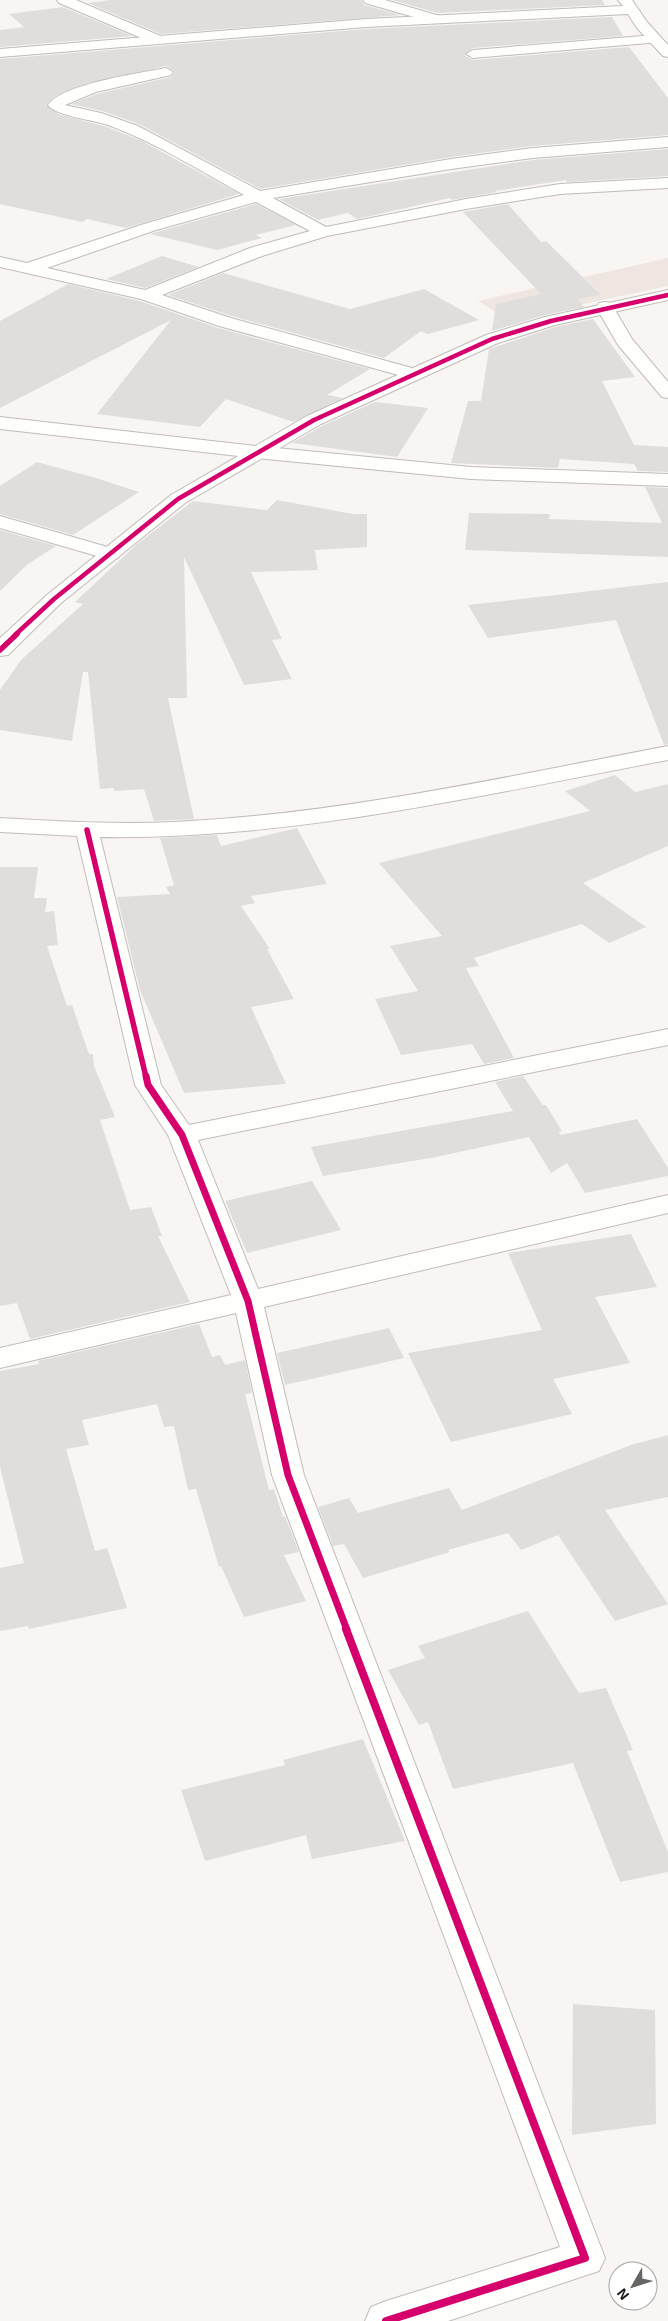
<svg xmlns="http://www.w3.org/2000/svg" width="668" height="2321" font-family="'Exo 2',sans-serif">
  <rect width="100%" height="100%" fill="#f9f5f3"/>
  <path fill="#efe6e2" d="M668,258v28l-160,34 -30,-19z"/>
  <g fill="#e0dedd">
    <path d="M111,0h250l3,5 37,10 -240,19 -73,-31z"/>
    <path d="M392,0h210l3,5 -167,8z"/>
    <path d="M63,7l69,29 -132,11v-17l24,-3 -15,-13z"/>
    <path d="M612,17l11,19 -150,12 -9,7 9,5 156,-13 39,51v37l-135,11 -82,11 -191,32 -121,-65 -37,-13 -31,-7 26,-10 74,-17 4,-5 -9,-6 -82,18 -29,12 -9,9 12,9 49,13 35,14 97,53 -113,34 -39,-9 -5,3 -82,-18v-145l366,-30z"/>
    <path d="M668,149v27l-101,6 -1,-2 -71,11 2,1 -45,8 -2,-2 -93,21 -9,-6 -30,7 -39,-21 254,-39z"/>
    <path d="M256,204l40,21 -40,10 6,3 -45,12 -67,-16z"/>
    <path d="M508,204l33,38 5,-1 55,54 -23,4 6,8 -39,8 -53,16 4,-27 45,-10 -78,-82z"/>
    <path d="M162,256l37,11 -54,21 -39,-9z"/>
    <path d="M223,273l127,36 74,-20 55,31 -51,14 -7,-3 -37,27 -152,-42 -64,-21z"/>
    <path d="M68,284l72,17 78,27 152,41 -43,26 16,3 -50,24 -67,-23 -26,28 -103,-13 74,-94 -171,88v-87z"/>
    <path d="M593,319l42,58 -33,4 32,64 34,2v25l-30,-1 -4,-7 -74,-5 -2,9 -107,-5 17,-62h13l8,-52 66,-22z"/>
    <path d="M375,402l53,6 -31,49 -105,-14 30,-17z"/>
    <path d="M37,462l59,16 43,14 -66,43 -73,-21v-28z"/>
    <path d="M645,487l23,1v69l-203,-7 4,-37 81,1 -1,5 113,4z"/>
    <path d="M277,500l76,14h14v33l-52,3 3,20 -67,2 31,67 -10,1 20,39 -48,6 -60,-128 3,141h-19l26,121 -40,2 -10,-32 -30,2v-3l-14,1 -12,-117h-5l-11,69 -72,-11v-40l21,-30 62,-56 -8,-2 61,-57 57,-44 74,9z"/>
    <path d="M0,530l56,16 -28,18 -28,27z"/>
    <path d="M668,582v162l-4,1 -48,-125 -128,18 -20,-33z"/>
    <path d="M615,775l20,17 33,-8v62l-85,37 63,44 -37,16 -27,-19 -108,34 5,8 -13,2 48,90 -30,6 -12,-20 -71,11 -26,-56 43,-8 -28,-45 52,-10 -63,-73 211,-52 -25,-20z"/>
    <path d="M297,828l30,56 -76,12 4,7 -14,3 29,43h-3l27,50 -43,8 35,77 -102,9 -44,-103 -23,-93 53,-3 -4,-7 8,-2 -14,-47 57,-3 4,11z"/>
    <path d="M0,867h38l-4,31h13l-2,14 9,-1 4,34 -11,1 20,60 5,-1 17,49h4l1,12 21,51 -15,3 30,90 21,-3 11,29h-4l32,66 -160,37 -13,-36 -17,3z"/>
    <path d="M523,1076l20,29h3l16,26 -3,1 1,3 77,-16 31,49v8l-83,17 -18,-30 -16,10 -22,-36 -93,20 -113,19 -12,-29 202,-36 -18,-29z"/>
    <path d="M312,1181l29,49 -94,23 -22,-52z"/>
    <path d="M631,1234l26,53 -62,10 35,66 -77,16 19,35 -121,28 -43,-89 134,-23 -34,-77z"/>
    <path d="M199,1324l13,33 8,-2 5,10 20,-5 7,33 -7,1 24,96 5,-1 9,28 2,-1 14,36 -15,3 22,46 -62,16 -23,-51 -2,1 -23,-78 -8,1 -14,-64 -10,1 -7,-23 -75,16 7,25 -23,4 29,102 12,-3 20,60 -98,21 -1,-3 -28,5v-63l24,-5 -24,-96v-96l39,-7 -1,-3z"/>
    <path d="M389,1328l15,30 -119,27 -8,-32z"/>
    <path d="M668,1435v62l-63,13 63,94 -53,17 -57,-86 -37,15 -13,-17 -60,17 2,2 -87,26 -19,-34 -11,2 -15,-39 31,-9 9,15 91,-25 13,22 169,-65z"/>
    <path d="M528,1611l51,82 27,-5 27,62 -6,1 41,101v20l-48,10 -47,-119 -120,26 -25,-67 -9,3 -31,-55 37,-12 -7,-12z"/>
    <path d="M363,1739l42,102 -93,18 -6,-24 -101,26 -24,-71 104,-25 -2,-5z"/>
    <path d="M573,2004l82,6 1,114 -84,11z"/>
  </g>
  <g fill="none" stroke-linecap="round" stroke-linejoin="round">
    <defs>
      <g id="street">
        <path d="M57,0h19l87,37 2,3 -2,3h-10l-94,-40z"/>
        <path d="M363,0h22l55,16 2,3 -7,4 -70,-20z"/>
        <path d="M655,35l7,4 -2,3 -187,16 -7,-4 7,-4z"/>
        <path d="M166,68l7,4 -2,3 -75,17 -31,13 36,8 37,13 122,65 191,-32 82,-11 135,-11v10l-135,11 -82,11 -178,29 53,29 140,-28 94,-15 108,-6v10l-108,6 -94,15 -139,27 -65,20 -100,39 69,23 188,52 3,4 -3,4 -6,1 -194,-53 -78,-27 -141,-32v-10l27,6 117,-39 100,-29c-44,-24 -89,-53 -136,-70 -14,-5 -53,-9 -60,-20 14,-21 92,-32 118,-37zM256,202l54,29 -60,17 -105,42 -98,-22 109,-38z"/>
        <path d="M605,302l6,1 21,36 36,43v16l-6,-1 -44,-52 -22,-38 3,-4z"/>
        <path d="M0,417l256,29 215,21 197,7v12l-197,-7 -215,-21 -256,-29z"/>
        <path d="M0,516l118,34 3,4 -3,4 -7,2 -111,-32z"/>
        <path d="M668,746v14c-187,35 -376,80 -568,77l61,248 28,40 479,-96v16l-470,95 60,149 410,-94v18l-404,94 40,168 301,783 -6,13 -151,50h-83l6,-14 15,-6 174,-54 -288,-772 -36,-162 -236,55v-20l231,-53 -63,-160 -33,-50 -58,-249 -77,-4v-14c58,3 116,7 174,4 166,-8 331,-45 494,-76z"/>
      </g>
      <g id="secondary">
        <path d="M618,0h14l15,22 21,23v12l-5,-1 -26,-28 -9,-14 -262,13 -366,30v-8l366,-30 257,-13z"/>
        <path d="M668,290v10l-113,25 -57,18 -177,81 -136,79 -124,100 -53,52 -8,1v-18l47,-43 124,-100 136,-79 179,-81 59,-18z"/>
      </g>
    </defs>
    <use href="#street" stroke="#bfbcba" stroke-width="2"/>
    <use href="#secondary" stroke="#bfbcba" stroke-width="2"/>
    <use href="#street" fill="#fefefd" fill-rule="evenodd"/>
    <use href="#secondary" fill="#fefefd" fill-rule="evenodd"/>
    <defs>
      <path id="cycleway-far3" d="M15,635l39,-36 124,-100 136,-79 178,-81 59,-18 117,-26"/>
      <g id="cycleway-far2">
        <path d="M0,650l17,-16"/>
        <path d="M87,830l59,247"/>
      </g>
      <path id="cycleway-far1" d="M146,1076l2,9 34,50 66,166 40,174 59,155"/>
      <path id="cycleway" d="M346,1629l239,629 -199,63"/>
    </defs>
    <use href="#cycleway-far3" stroke="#fff" stroke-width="6"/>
    <use href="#cycleway-far2" stroke="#fff" stroke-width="8"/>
    <use href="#cycleway-far1" stroke="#fff" stroke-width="10"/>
    <use href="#cycleway" stroke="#fff" stroke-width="11"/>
    <use href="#cycleway-far3" stroke="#d6006c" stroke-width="4.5"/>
    <use href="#cycleway-far2" stroke="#d6006c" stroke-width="5.5"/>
    <use href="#cycleway-far1" stroke="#d6006c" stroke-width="7"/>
    <use href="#cycleway" stroke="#d6006c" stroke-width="8"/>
  </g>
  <g transform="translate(633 2286) rotate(231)"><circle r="24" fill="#ffffff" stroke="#a3a3a2"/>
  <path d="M0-4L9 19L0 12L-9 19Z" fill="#686563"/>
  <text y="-8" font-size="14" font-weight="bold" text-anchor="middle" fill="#1a1816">N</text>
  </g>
</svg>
